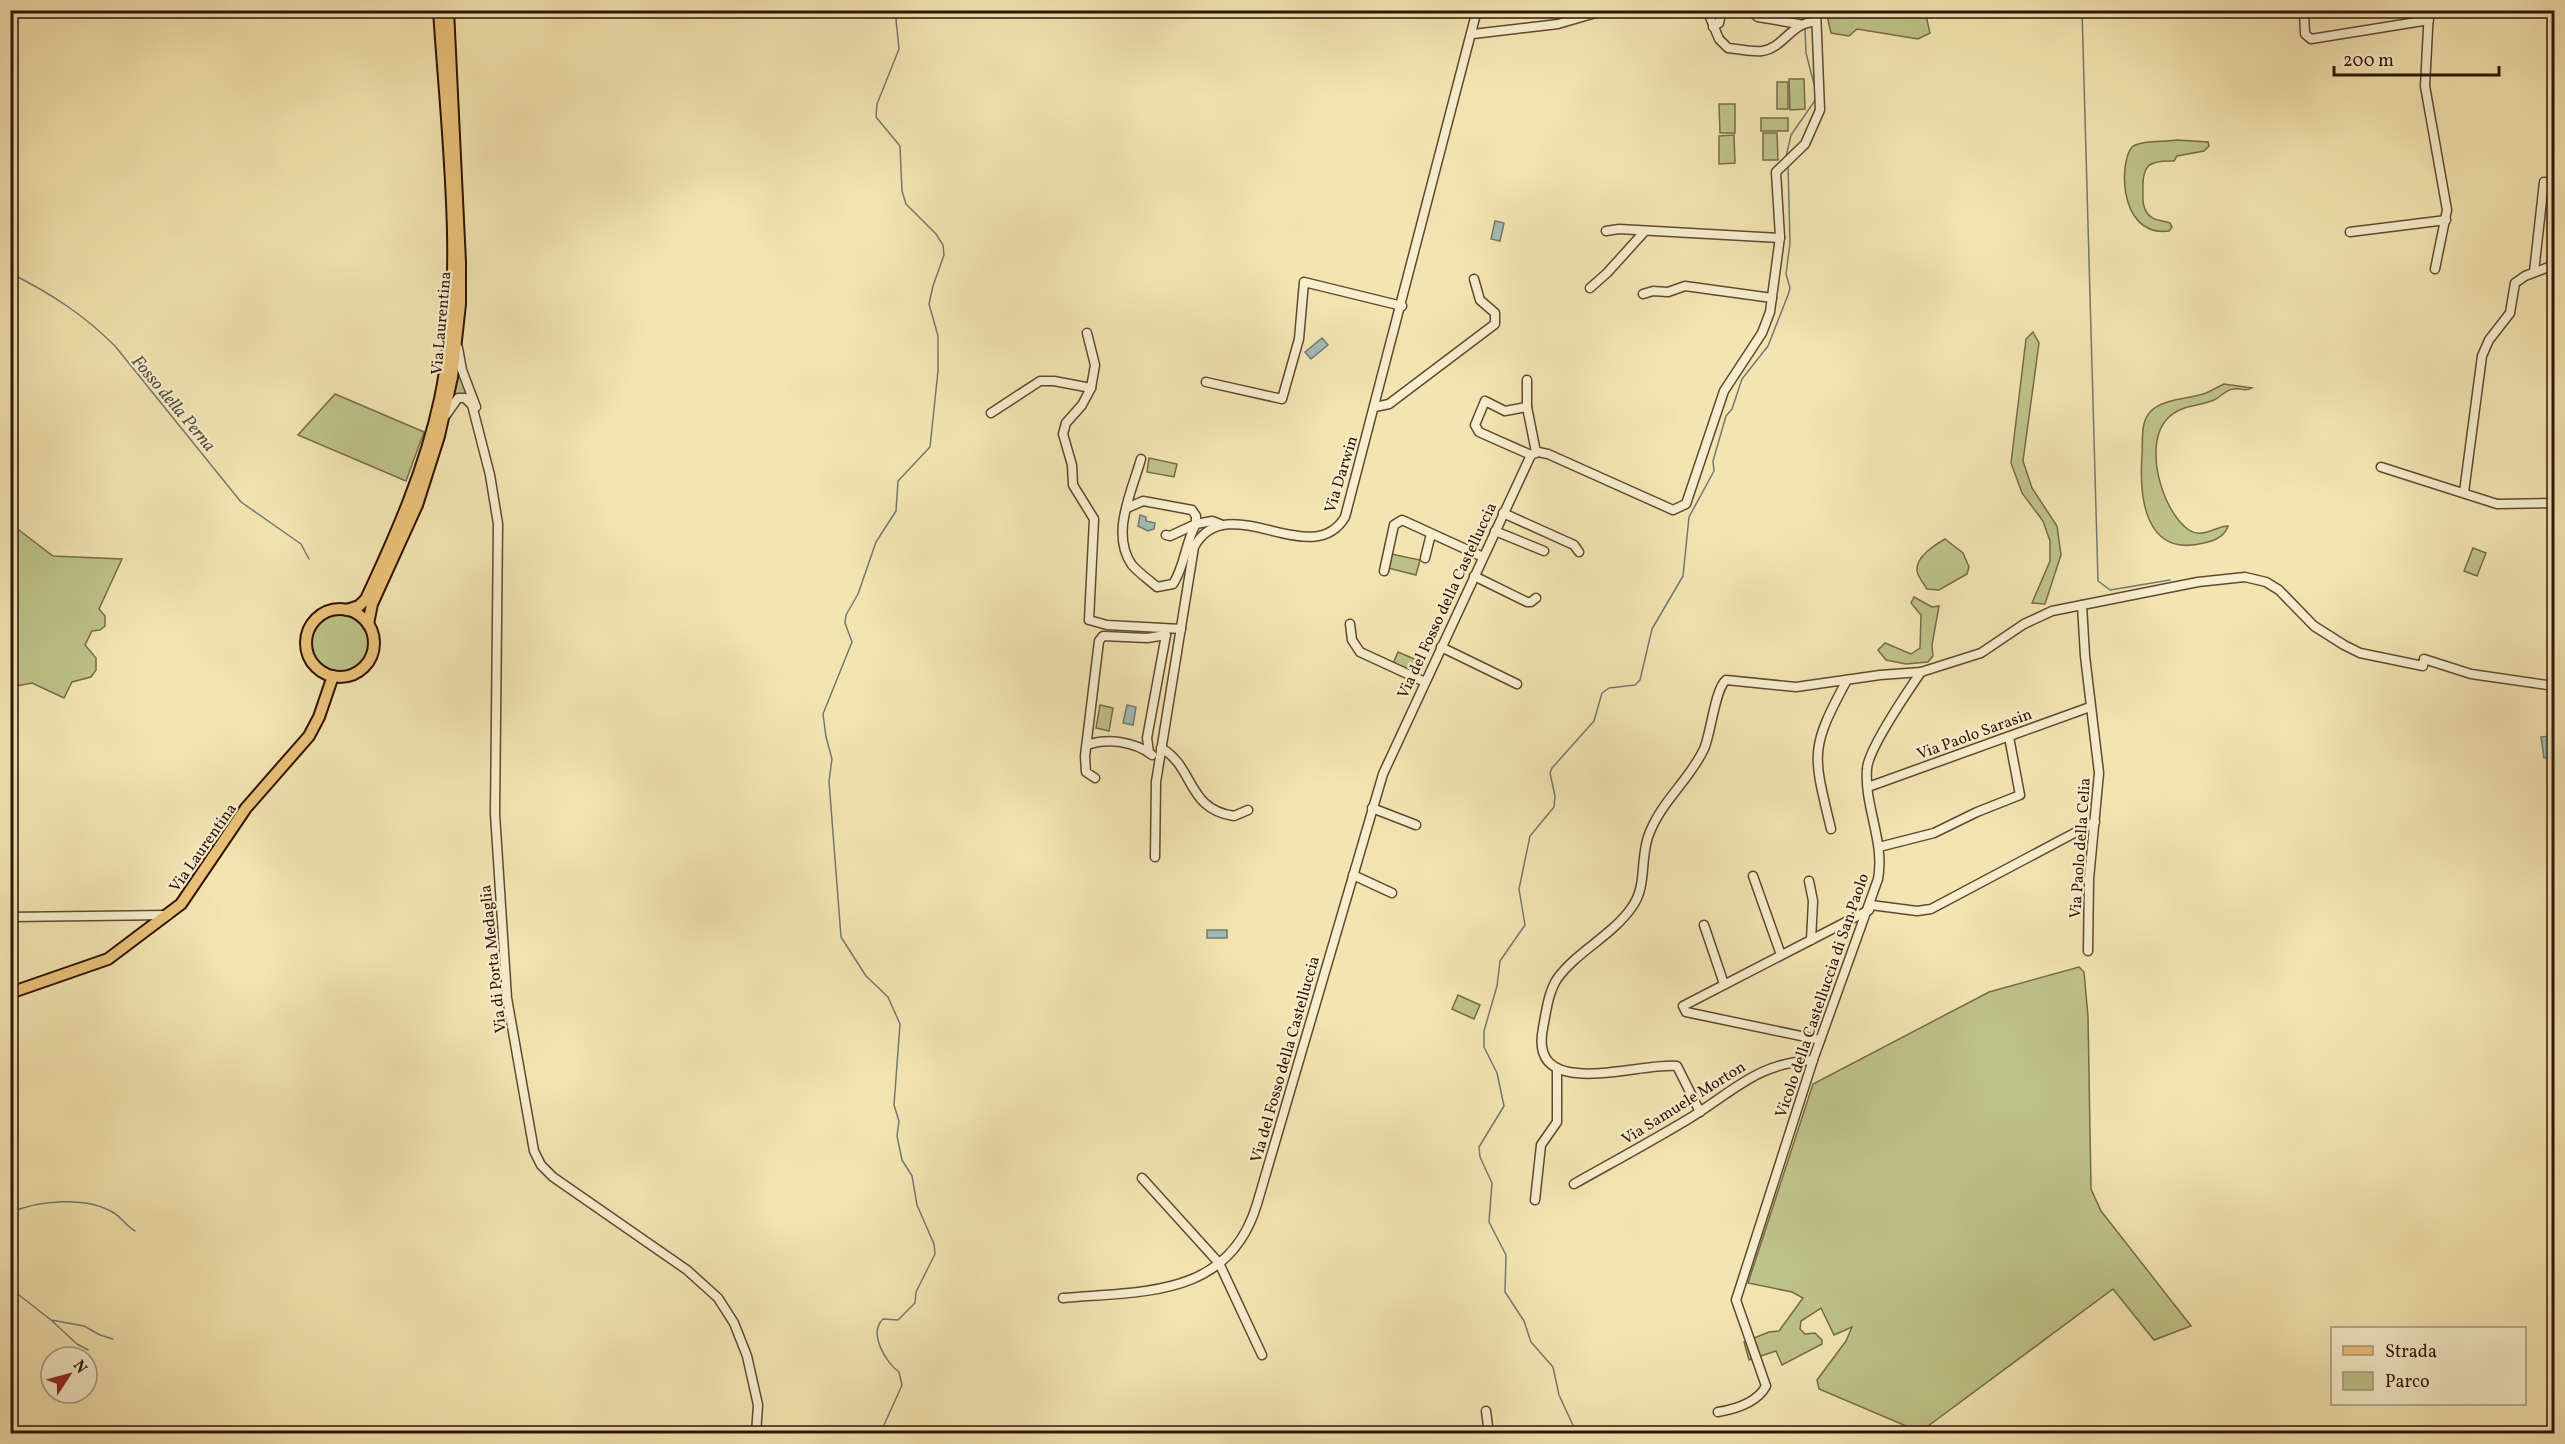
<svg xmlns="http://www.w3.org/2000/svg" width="2565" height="1444" font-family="Vollkorn,serif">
  <rect width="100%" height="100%" fill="#f3e5b2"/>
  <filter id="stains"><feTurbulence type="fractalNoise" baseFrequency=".00333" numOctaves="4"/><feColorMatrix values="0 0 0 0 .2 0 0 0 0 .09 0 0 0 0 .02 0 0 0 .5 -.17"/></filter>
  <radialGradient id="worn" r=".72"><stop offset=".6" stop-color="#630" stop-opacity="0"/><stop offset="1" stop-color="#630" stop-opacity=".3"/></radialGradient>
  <g fill="#bec389" stroke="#766b48" stroke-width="1.5">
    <path d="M1826,11h99l5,22 -12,6 -61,-10 -8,7 -18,-3z"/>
    <path d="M1789,79h15l1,30 -15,1z"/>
    <rect x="1777" y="82" width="11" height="27"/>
    <path d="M1719,104h16v29h-15z"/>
    <rect x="1761" y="118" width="27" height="13"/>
    <path d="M1763,133h14l1,27h-15z"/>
    <path d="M1734,135l1,28 -16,1v-28z"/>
    <path d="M2177,140l31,2 1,4 -5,5 -27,5 -3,5c-24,-1 -32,3 -31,29 0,9 -1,17 5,24 5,7 14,6 22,9l2,4 -3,4c-54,7 -50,-80 -34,-86 11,-5 29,-3 42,-5z"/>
    <path d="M2033,332l6,11 -16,118 9,27 25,38 4,29 -16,49 -13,-1 18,-42v-20l-7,-20 -21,-28 -11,-30 15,-124z"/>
    <path d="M458,372l13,24h-18z"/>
    <path d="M2224,384l28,4c-6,4 -10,0 -18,1 -8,0 -13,8 -20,11 -16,7 -32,4 -46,18 -26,25 -6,94 21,112 13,9 27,-4 39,-4 -3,10 -14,15 -24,17 -59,15 -65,-45 -62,-88 1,-14 -2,-34 9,-44 12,-12 37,-12 52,-17 7,-2 14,-7 21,-10z"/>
    <path d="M335,394l89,38 -18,49 -108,-46z"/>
    <path d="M1149,458l28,6 -3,13 -27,-5z"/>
    <path d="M11,524l42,32 69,3 -23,50 6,7v10l-5,4 -8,1 -7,14 11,13v12l-5,7 -19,5 -8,16 -32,-15 -21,4z"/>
    <path d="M1945,539l18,14 6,14 -2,7 -28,16 -12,-1c-3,-5 -9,-12 -10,-18 -2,-14 18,-26 28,-32z"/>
    <path d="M2473,548l13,5 -9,23 -13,-5z"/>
    <path d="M1391,554l29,6 -4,15 -28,-7z"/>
    <path d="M1914,597l18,10 7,-1 -7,39 1,11 -5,6 -22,2 -20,-4 -8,-10 7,-7 26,11 9,-6 1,-33 -10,-12z"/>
    <circle cx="340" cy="643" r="29"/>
    <path d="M1398,652l26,11 -6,13 -25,-12z"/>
    <path d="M1100,705l13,3 -4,23 -13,-3z"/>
    <path d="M2079,967l5,5 4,44 3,173 10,22 90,115 -37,14 -41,-51 -193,143 -101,-43 -2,-9 29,-39 6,-14 -18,8 -13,-27 -20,13 -1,8 5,5 10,-1 7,7v4l-40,21 -6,-14 -27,9 -5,-18 25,-10 10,-1 24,-33 -11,-6 -44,-9 65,-199 176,-92z"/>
    <path d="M1458,995l22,10 -6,14 -22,-10z"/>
  </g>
  <g fill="#a0bdb7" stroke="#737971" stroke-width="1.5">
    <path d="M1495,221l9,2 -4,18 -9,-2z"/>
    <path d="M1322,338l6,7 -17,14 -6,-7z"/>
    <path d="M1140,515l6,2v4l9,2 -1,6 -6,2 -10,-5z"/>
    <path d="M1127,705l9,2 -3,18 -10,-2z"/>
    <path d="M2552,736l2,21 -10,1 -3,-21z"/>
    <rect x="1207" y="930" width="20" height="8"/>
  </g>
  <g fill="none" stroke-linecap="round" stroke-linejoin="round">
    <g stroke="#737971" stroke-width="1.5">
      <path d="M1804,10v10"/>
      <path d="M2082,10l16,571 12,9 60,-10"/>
      <path d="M1805,28l1,25 9,35"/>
      <path d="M1786,157l5,-22 25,-36"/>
      <path d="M10,273c40,20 73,41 105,73l126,156 60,42 8,15"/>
      <path d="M10,1213c28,-13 77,-17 104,0 8,5 12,13 21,18"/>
      <path d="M10,1288l41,32 33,6 16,9 13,4"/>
      <path d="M52,1321l25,23 11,6"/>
      <path d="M880,1434l22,-49 -3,-13c-13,-9 -31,-39 -16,-53l15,1 17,-17 1,-11 19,-38 -1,-10 -17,-39 -5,-29 -10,-16 -5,-24 2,-15 -5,-16 6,-81 -12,-27 -22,-21 -25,-39 -12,-156 3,-22 -6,-22 -3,-23 29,-72 -7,-19 1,-8 12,-21 18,-52 20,-31 2,-30 32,-34 8,-76v-35l-9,-32 4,-18 11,-31 -1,-10 -7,-11 -30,-30 -4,-13 -2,-45 -24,-29 1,-13 22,-55 -4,-39"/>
      <path d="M1577,1434l-18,-39 -6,-28 -22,-25 -7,-21 -19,-29 1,-37 -17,-33 3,-39 -12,-26 -1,-10 25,-41 -7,-33 -13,-26v-16l13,-45 3,-25 25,-36 -6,-36 11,-53 24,-29 1,-11 -5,-23 2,-5 42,-47 8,-28 7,-5 26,-3 5,-5 12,-51 31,-53 6,-59 25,-46 -1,-10 13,-45 6,-7 10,-30 26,-33 20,-51 2,-7 -4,-14 4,-31 -2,-79"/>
    </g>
    <defs>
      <g id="minor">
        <path d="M1707,10l12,29 9,9c10,1 23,4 34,3 22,-3 29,-29 53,-29"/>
        <path d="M1749,10l9,7 41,7"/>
        <path d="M2304,10l1,24 6,5 118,-19"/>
        <path d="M2429,10l-4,76 22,124 -12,59"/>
        <path d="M1713,27l6,-4 3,-13"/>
        <path d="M1473,34l85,-10 48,-14"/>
        <path d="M1606,231l13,-2 161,9"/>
        <path d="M2350,232l96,-12"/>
        <path d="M2534,272l10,-90 10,1"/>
        <path d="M1590,288l17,-15 38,-42"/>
        <path d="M1643,294l10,-3 15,1 17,-6 87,12"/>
        <path d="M1087,333l8,32 -4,23 -9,17 -16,18 -3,11 9,31 1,20 21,34 -5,101 18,5 74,4"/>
        <path d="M458,348l4,22 14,37"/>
        <path d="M1527,380v27l9,45"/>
        <path d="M1206,382l76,17 17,-60 5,-57 98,24"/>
        <path d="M1375,407l14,-3 106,-80v-11l-15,-13 -6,-21"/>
        <path d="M1527,407l-22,4 -20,-10 -10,24 4,7 52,23"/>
        <path d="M991,413l49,-32h14l37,7"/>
        <path d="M446,415l12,-17h7l7,7 18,70 8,49 -3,290 12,184 27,153 7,14 12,12 134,93 31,28 16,25 13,33 11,49 -2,29"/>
        <path d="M1141,459c-9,32 -31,75 -9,106 7,8 17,15 25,22l16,-3c12,-18 12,-41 23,-60l16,-3 8,3"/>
        <path d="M2381,467l116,37 57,-1"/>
        <path d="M2464,492l18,-136 7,-16 21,-27 5,-30 10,-7 29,-11"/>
        <path d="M1127,508l16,-7 49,9 4,6v8l-26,12 -4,-1"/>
        <path d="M1503,513l71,32 5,7"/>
        <path d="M1495,531l49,20"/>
        <path d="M1425,558l6,-24"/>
        <path d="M1384,571l10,-46 8,-5 81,37"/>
        <path d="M1474,576l53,26h4l5,-4"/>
        <path d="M2082,605l3,51 14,117 -10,106 -1,72"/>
        <path d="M1350,624l2,16 8,12 65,30"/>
        <path d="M1441,647l76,37"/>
        <path d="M1087,745c20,-7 47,-4 65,10"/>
        <path d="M1161,748c34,19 25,61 73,68l14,-6"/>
        <path d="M1095,778l-9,-6 -1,-16 14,-115 4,-5 44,2 19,-3 -19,103 2,14"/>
        <path d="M1868,787l222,-80"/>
        <path d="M1372,808l44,17"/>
        <path d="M1831,829c-18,-75 -22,-79 16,-149"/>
        <path d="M1879,847l55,-14 43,-21 43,-17 -11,-58"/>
        <path d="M1155,857l1,-75 38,-235c33,-61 118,26 151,-30l132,-507"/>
        <path d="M1353,875l39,18"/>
        <path d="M1753,876l28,79"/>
        <path d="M1809,881l4,20 -2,39"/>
        <path d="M1871,905l46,6 14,-2 164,-87"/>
        <path d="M10,917l158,-2"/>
        <path d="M1704,925l20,59"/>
        <path d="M1820,1040l-134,-28 -3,-6 186,-96"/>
        <path d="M1700,1112l-23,-46c-39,-4 -149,37 -134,-38 3,-15 5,-35 14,-49 20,-28 55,-43 75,-72 15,-21 8,-46 16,-70 12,-35 41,-56 56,-88 7,-16 11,-60 22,-69l70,7 84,-12 41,-3 60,-19 43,-29 28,-13 146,-29 47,-5 21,5 13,8 35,36 30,19 16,8 63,13 1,-7 47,15 83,12"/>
        <path d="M1142,1178l77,85 43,92"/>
        <path d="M1574,1184c39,-22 78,-43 116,-66 44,-27 67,-55 123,-58"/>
        <path d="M1535,1200l6,-55 16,-23v-52"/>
        <path d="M1063,1298c80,-7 166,0 194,-94l126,-430 148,-319 7,-3 10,2 125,56 13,-6 38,-113 38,-58 8,-21 10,-75 -4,-65 29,-28 15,-34 -4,-100"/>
        <path d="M1486,1411l3,23"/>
        <path d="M1718,1412c18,-3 39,-9 48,-26l-30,-86 77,-240 65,-181c7,-38 -14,-73 -11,-110 1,-20 41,-78 54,-97"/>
      </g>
      <g id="major">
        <circle cx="340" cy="643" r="34"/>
        <path d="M347,610l12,-4 7,-7c30,-64 59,-130 74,-200 26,-123 7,-263 -1,-389"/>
        <path d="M368,624l4,-20 45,-99 22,-69 13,-59 8,-73v-42l-12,-252"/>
        <path d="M10,993l98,-34 73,-55 65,-96 63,-72 10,-19 14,-41"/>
      </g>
    </defs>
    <use href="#minor" stroke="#604832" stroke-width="11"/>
    <use href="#major" stroke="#2f1307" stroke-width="14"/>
    <use href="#minor" stroke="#f7eecd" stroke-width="8"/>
    <use href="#major" stroke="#eac279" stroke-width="10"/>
  </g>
  <g text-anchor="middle" stroke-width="4.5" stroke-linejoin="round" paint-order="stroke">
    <g font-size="16" fill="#2f1307" stroke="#f7eecd">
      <text transform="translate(440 323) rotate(-85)" y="6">Via Laurentina</text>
      <text transform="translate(1340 474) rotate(-73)" y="6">Via Darwin</text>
      <text transform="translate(1446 600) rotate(-65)" y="6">Via del Fosso della Castelluccia</text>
      <text transform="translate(1974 733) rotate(-20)" y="6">Via Paolo Sarasin</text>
      <text transform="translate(202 847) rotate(-55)" y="6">Via Laurentina</text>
      <text transform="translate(2079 848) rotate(-86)" y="6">Via Paolo della Celia</text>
      <text transform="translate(492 959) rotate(-96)" y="6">Via di Porta Medaglia</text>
      <text transform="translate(1821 995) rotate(-71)" y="6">Vicolo della Castelluccia di San Paolo</text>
      <text transform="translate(1284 1059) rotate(-74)" y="6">Via del Fosso della Castelluccia</text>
      <text transform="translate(1683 1102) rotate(-32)" y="6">Via Samuele Morton</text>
    </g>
    <g font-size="18" font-style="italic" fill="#574e45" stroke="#f7eecd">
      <text transform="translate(174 403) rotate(50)" y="6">Fosso della Perna</text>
    </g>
  </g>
  <rect width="2565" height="1444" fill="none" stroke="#f3e5b2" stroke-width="36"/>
  <rect x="12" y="12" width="2541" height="1420" fill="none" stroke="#2f1307" stroke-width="3"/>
  <rect x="18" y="18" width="2529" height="1408" fill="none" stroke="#2f1307" stroke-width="1.5"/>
  <rect x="2331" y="1327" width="195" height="78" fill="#f7eecd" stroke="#a7967e" stroke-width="1.5"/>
  <rect x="2343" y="1346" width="30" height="9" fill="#eac279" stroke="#a7967e" stroke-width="1.5"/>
  <text x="2385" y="1357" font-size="18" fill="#2f1307">Strada</text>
  <rect x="2343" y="1372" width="30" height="18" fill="#bec389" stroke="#a7967e" stroke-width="1.5"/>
  <text x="2385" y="1387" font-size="18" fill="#2f1307">Parco</text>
  <g transform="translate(69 1375) rotate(54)"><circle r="28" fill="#f7eecd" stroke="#a7967e" stroke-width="1.5"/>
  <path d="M0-4.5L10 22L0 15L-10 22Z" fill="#8f2418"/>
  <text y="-9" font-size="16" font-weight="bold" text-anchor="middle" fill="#2f1307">N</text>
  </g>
  <path d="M2334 66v9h165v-9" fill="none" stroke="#2f1307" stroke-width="3"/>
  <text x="2343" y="66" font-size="18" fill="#2f1307" stroke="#f7eecd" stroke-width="4.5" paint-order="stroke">200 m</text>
  <rect width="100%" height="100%" filter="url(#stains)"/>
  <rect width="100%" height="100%" fill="url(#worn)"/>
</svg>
